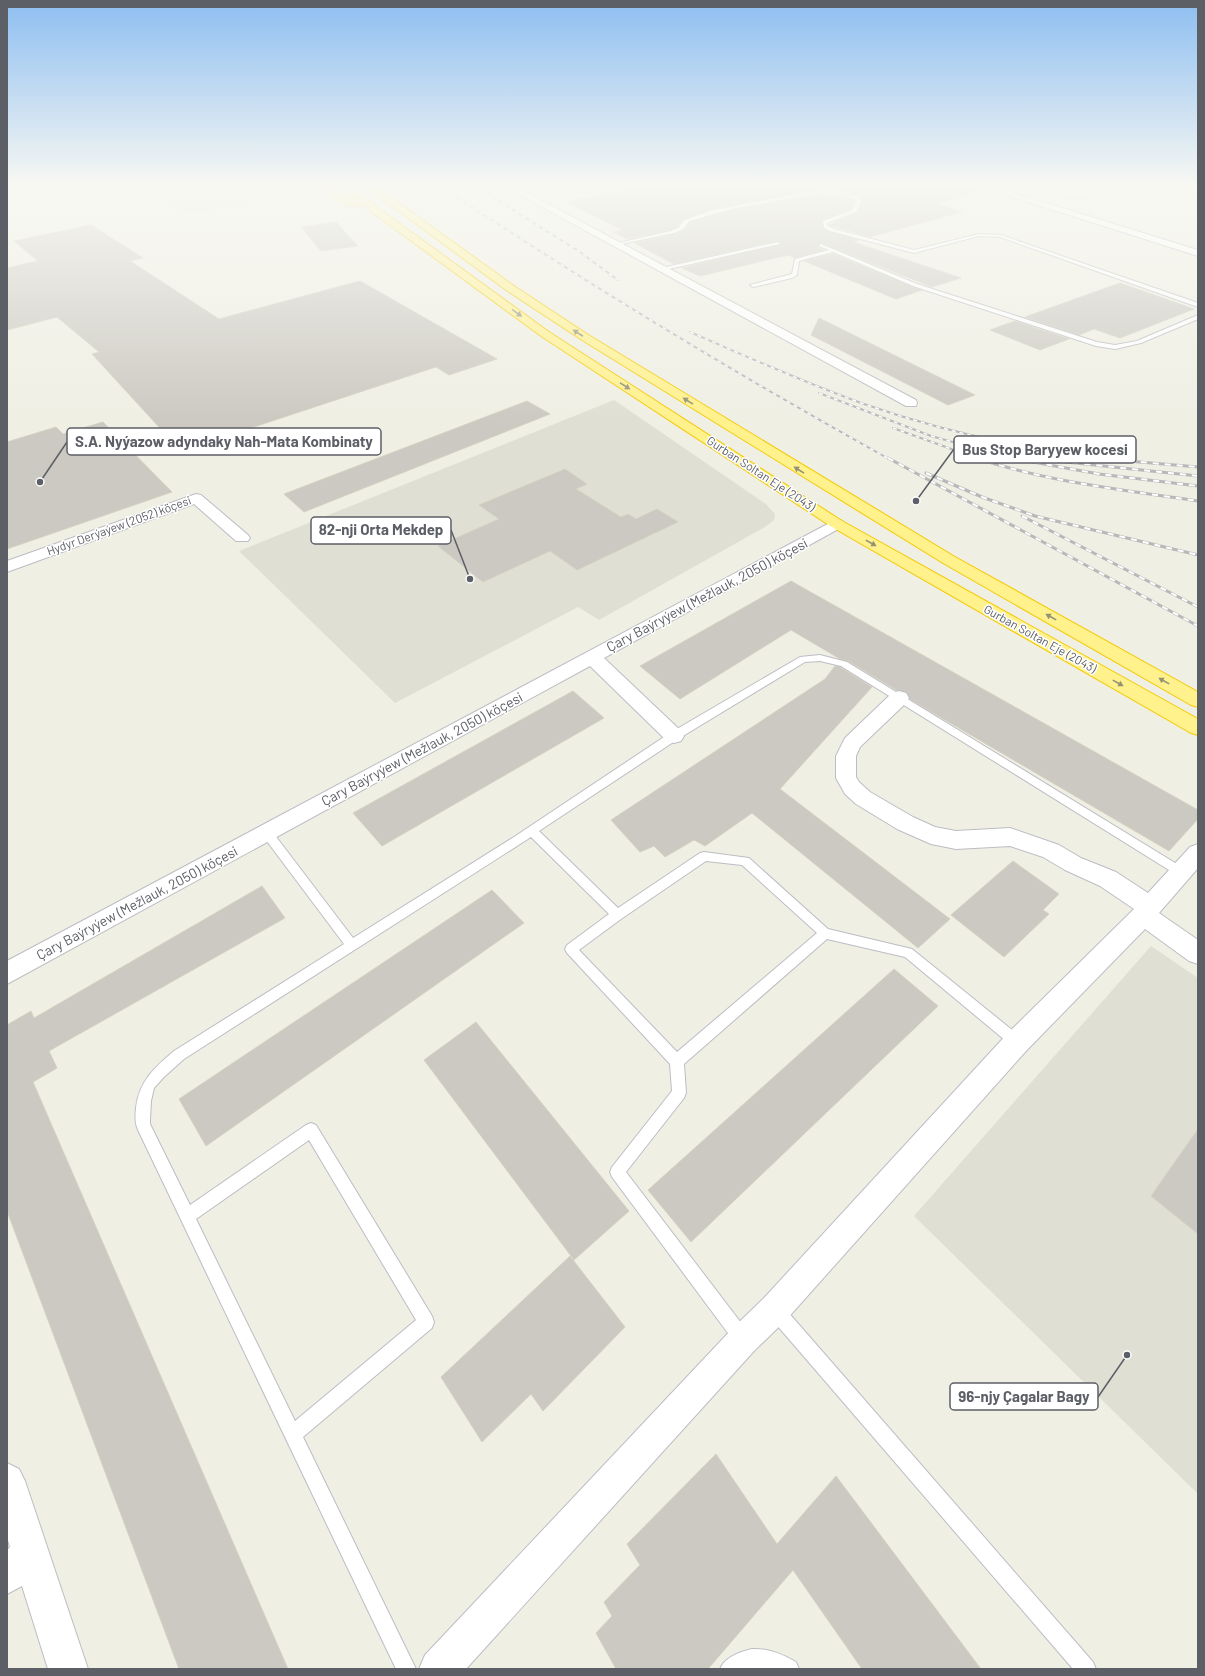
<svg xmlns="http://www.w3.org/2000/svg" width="1205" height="1676" font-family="Barlow,sans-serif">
  <rect width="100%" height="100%" fill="#f0efe4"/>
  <path fill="#e4e2dc" d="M146,186h156l7,7 -122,20z"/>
  <g fill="#e0dfd3">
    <path d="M614,400l152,104 9,10 -1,6 -9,7 -166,93 -21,-13 -183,96 -156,-152z"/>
    <path d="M1151,946l47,32v516l-284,-278z"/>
  </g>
  <path fill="#bfeac4" d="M1021,186h10l44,12 7,-1 2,-2 -29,-9c15,0 29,0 44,0l-13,2 9,3 9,-5 33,1 -55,15 -10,-1z"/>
  <g fill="#cbc9c1" stroke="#d5d2c2">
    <path d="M642,186h333l1,6 -39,11 25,9 -92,25 -41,-12 28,-12 5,-10 -3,-7 -27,-6 -24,1 -95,18 -29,10 -7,8 -6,3 -44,9 -14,-7 10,-2 -57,-28z"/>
    <path d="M820,195l24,1 11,6 -4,7 -29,11 1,9 36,11 -6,2 108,36 -29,9 -111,-44 -3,4 6,3 -29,8 -7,-3 -88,21 -18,-8 100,-24 -4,-3 -104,23 -40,-21 41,-9 8,-3 8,-9 41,-12z"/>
    <path d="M336,222l22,24 -37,5 -20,-24z"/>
    <path d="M91,225l52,33 -13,3 89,58 141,-38 137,78 -48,16 -13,-8 -255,84 -89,-97 7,-2 -42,-35 -50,13v-62l31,-7 -24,-20z"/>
    <path d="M833,254l80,33 9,3 -26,9 -92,-38z"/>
    <path d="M1120,283l74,26 -74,29 -26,-9 -15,6 -54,-18z"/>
    <path d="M819,318l156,77 -27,10 -137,-70z"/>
    <path d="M1015,321l54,18 -29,11 -50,-20z"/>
    <path d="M527,401l23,13 -246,98 -20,-18z"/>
    <path d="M103,422l69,70 -165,57v-107l49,-15 7,7z"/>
    <path d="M565,469l22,15 -11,5 45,28 7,-3 8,5 21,-10 21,13 -101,48 -27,-19 -67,31 -45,-36 61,-27 -20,-14z"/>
    <path d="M791,581l407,229v9l-29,32 -241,-141 -18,-11 -4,-7 -10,-2 -48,-29 -8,-2 -49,-29 -111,69 -40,-33z"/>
    <path d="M835,666l5,1 32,20 -92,102 170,130 -32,29 -166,-135 -47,33 -11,-6 -29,17 -11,-11 -14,6 -29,-32 214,-141z"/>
    <path d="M573,691l31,27 -222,128 -29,-33z"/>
    <path d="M1013,861l46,33 -16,16 6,4 -45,43 -53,-42z"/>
    <path d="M262,886l23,32 -236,133 8,17 -24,14 255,587h-109l-172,-458v-186l24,-14 3,7z"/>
    <path d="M492,890l32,33 -318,223 -27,-47z"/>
    <path d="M894,969l44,37 -247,236 -43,-52z"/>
    <path d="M476,1022l153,189 -55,49 -150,-200z"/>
    <path d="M1198,1129v105l-47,-38z"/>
    <path d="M570,1256l55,71 -82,84 -12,-17 -49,48 -41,-65z"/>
    <path d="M716,1454l61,90 59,-68 145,193h-119l-69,-99 -85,99h-92l-20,-36 16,-17 -8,-14 36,-37 -13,-21z"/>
  </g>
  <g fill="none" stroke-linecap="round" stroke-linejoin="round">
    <defs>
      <g id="lane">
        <path d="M1198,188v2l-15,4 15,4v2l-20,-5 -9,2 -2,-1z"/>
        <path d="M832,191l27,6 2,5 -5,10 -29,11 1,3 6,3 80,21 65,-16 22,1 197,68v4l-198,-70 -21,-1 -65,17 -84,-22 -6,-3 -1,-7 29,-11 5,-8 -2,-3 -11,-4 -24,-2 -88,16 -42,12 -8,9 -8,3 -58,12 -2,-1 57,-13 7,-3 6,-8 29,-10 95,-18z"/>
        <path d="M778,242l2,2 -120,27 -3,-2z"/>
        <path d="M821,244l96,40 180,58 18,3 22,-4 61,-26v4l-57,24 -26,6 -19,-3 -183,-60 -80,-34 -34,9 -2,14 -5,3 -39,9 -3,-2 42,-11 3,-15 34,-9 -10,-4z"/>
        <path d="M820,655l27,7 338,207 2,3 -2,3h-8l-336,-209 -21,-5 -15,1 -127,77 -139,92 79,77 82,-55 4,-1 45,6 79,71 84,20 110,89 2,4 -2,4 -5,2 -5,-2 -107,-89 -78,-18 -143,125 2,29 -2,5 -58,74 122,160 2,6 -2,6 -6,2 -6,-2 -124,-167 -2,-5 2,-5 60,-76 -2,-27 -103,-111 -2,-4 2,-4 42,-31 -78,-77 -347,222 -20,18 -10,11 -3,13 -1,19v4l40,81 116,-80 5,-2 5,2 116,191 2,6 -2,6 -129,109 113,232h-20l-258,-539c-3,-7 -3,-14 -2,-22 3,-27 19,-41 38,-57l170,-107 -81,-108 -1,-3 1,-3h8l82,108 161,-101 156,-104 130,-76zM706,861l36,4 75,68 -140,119 -98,-102 42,-31zM309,1140l107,180 -121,101 -99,-202z"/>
        <path d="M775,1302l6,2 312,358 3,7h-23l-304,-353 -2,-6 2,-6z"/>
        <path d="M752,1649c16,-1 30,5 44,13l3,7h-79c5,-12 19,-17 32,-20z"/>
      </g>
      <g id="street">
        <path d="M504,186h10l402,214 1,3 -1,3h-10z"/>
        <path d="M978,186h13l207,64v6z"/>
        <path d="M196,494l5,1 47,40 2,3 -2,3h-12l-42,-37 -187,68v-11z"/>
        <path d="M837,519l5,2 3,3 -3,3 -238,131 77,73 3,5 -3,5 -7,2 -7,-2 -77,-75 -583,318v-23z"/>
        <path d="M899,691l7,2 3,5 -3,5 -46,44 -4,9v21l3,5 11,10 43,25 22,10 21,4 54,-3 49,17 22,13 35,14 32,21 42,-46 8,-3v24l-39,45 39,27v24l-9,-3 -44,-32 -119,122 -240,269 -32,31 -288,318h-47l6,-14 307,-326 32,-31 244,-265 126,-124 -34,-23 -35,-16 -22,-13 -33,-11 -54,3 -25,-5 -34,-15 -41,-25 -11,-10 -9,-16v-22l9,-18 47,-45z"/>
        <path d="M7,1463l12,6 6,12 63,188h-40l-26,-83 -15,8v-44l3,-3 -3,-10z"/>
      </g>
      <g id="highway">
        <path d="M321,186c18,0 21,12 37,14l-16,-14h9l20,17 178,129 293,189 356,198v16l-7,-2 -359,-206 -291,-191 -180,-132c-11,7 -33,-10 -40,-18z"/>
        <path d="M365,186h10l139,100 76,50 365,221 243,135v15l-7,-2 -248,-142 -361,-223 -76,-50z"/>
      </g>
    </defs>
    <use href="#lane" stroke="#bcbdc4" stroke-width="2"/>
    <use href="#street" stroke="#bcbdc4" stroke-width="2"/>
    <use href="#highway" stroke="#f4c900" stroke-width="2"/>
    <g stroke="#96cbad" stroke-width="1" stroke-dasharray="1.5 1" stroke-linecap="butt">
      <path d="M1067,186h8"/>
      <path d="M1092,187l8,2 -6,1 -7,-2z"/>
    </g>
    <use href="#lane" fill="#fff" fill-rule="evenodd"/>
    <use href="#street" fill="#fff" fill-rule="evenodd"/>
    <use href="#highway" fill="#fff18c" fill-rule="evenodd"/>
    <defs>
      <g id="rail-far1">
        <path d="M440,186c146,97 296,188 449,273"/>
        <path d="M475,186l105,66 38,28"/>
        <path d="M690,332c58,25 115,51 174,72 77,27 156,44 236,55"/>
        <path d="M819,393l112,43 84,23"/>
        <path d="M893,428l86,31"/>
        <path d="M980,444l74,15"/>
      </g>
      <g id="rail">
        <path d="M888,458l310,168"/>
        <path d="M976,458c72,24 147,32 222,43"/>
        <path d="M1011,458l88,16 99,12"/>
        <path d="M1049,458l17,4 132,14"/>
        <path d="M1093,458l105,9"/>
        <path d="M926,473l56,24 53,19 163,39"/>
        <path d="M1022,516l176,91"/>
      </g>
    </defs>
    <use href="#rail-far1" stroke="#b8b8b9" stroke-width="2"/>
    <use href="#rail" stroke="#b8b8b9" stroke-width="3"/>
    <use href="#rail-far1" stroke="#fff" stroke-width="1.5" stroke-dasharray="4" stroke-linecap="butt"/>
    <use href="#rail" stroke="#fff" stroke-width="2" stroke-dasharray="6" stroke-linecap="butt"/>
  </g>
  <defs><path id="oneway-solid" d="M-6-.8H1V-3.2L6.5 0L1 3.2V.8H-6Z"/></defs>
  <g fill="#959273">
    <use href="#oneway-solid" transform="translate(517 313) rotate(36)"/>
    <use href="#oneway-solid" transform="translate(578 333) rotate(-147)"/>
    <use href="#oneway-solid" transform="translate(625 386) rotate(33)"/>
    <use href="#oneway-solid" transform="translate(688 401) rotate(-148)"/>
    <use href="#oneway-solid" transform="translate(799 470) rotate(-148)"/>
    <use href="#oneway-solid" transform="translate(871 543) rotate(29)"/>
    <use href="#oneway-solid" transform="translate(1051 617) rotate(-151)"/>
    <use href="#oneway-solid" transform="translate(1164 681) rotate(-151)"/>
    <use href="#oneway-solid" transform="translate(1118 683) rotate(29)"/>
  </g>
  <linearGradient id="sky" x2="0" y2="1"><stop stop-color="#8dbef1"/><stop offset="0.44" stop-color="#f8f8f3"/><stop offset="1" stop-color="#f8f8f3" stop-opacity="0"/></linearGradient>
  <rect width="1205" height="421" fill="url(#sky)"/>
  <g text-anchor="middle" stroke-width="3" stroke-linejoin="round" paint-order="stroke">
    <g font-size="12" fill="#5c5f66" stroke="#fff">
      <text transform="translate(761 474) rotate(33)" y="4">Gurban Soltan Eje (2043)</text>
      <text transform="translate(119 526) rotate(-20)" y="4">Hydyr Derýaýew (2052) köçesi</text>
      <text transform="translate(1040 639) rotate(29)" y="4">Gurban Soltan Eje (2043)</text>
    </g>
    <g font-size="14" fill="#5c5f66" stroke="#fff">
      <text transform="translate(707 595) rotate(-28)" y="5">Çary Baýryýew (Mežlauk, 2050) köçesi</text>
      <text transform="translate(422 749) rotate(-28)" y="5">Çary Baýryýew (Mežlauk, 2050) köçesi</text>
      <text transform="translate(137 903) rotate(-28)" y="5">Çary Baýryýew (Mežlauk, 2050) köçesi</text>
    </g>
  </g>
  <path fill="none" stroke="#5c5f66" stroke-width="1.5" d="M40 482L67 442M916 501L954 449M470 579L451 530M1127 1355L1098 1397"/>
  <g fill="#5c5f66" stroke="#fff" stroke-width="1.5">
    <circle cx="40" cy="482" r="4"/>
    <circle cx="916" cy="501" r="4"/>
    <circle cx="470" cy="579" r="4"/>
    <circle cx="1127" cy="1355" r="4"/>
  </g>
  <g fill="#fff" stroke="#5c5f66" stroke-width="1.5">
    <rect x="67" y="428" width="314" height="27" rx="4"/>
    <rect x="954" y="436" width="182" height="27" rx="4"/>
    <rect x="311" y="517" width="140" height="27" rx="4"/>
    <rect x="950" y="1383" width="148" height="27" rx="4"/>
  </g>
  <g font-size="15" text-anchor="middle" font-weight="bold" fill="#5c5f66">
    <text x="224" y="447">S.A. Nyýazow adyndaky Nah-Mata Kombinaty</text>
    <text x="1045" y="455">Bus Stop Baryyew kocesi</text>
    <text x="381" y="535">82-nji Orta Mekdep</text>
    <text x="1024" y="1402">96-njy Çagalar Bagy</text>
  </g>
  <rect width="1205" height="1676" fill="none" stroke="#5c5f66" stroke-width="16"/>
</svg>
